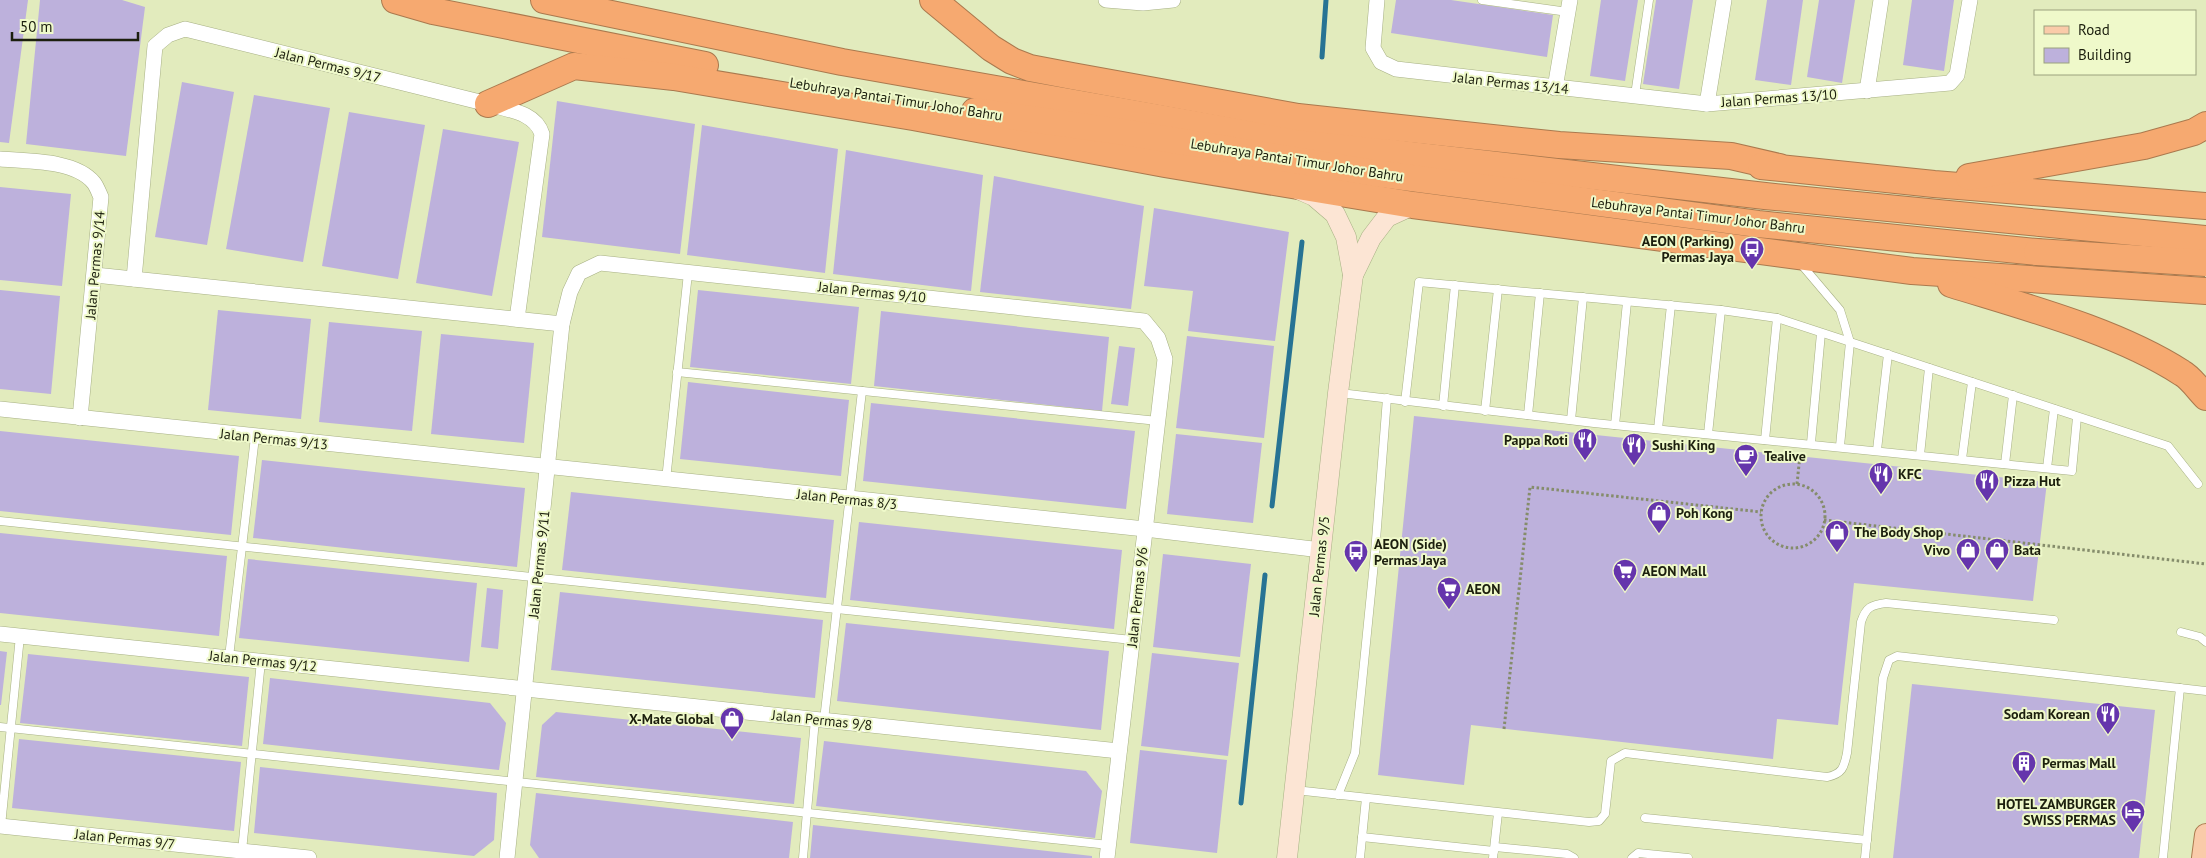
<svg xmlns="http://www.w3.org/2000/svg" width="2206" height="858" font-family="'PT Sans',sans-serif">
  <rect width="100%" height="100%" fill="#e2ebbd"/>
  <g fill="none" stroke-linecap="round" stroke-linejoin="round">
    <g stroke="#277394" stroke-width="5">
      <path d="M1322,57l4,-57"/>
      <path d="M1272,506l30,-264"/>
      <path d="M1241,803l24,-228"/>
    </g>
  </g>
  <g fill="#bdb1dc">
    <path d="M0,0h28l-19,143 -9,-1z"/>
    <path d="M40,0h82l23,7 -19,149 -100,-12z"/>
    <path d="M1396,0h55l102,15 -6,42 -156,-24z"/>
    <path d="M1601,0h37l-13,81 -35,-5z"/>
    <path d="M1656,0h37l-14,89 -36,-5z"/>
    <path d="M1767,0h36l-12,85 -36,-5z"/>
    <path d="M1819,0h36l-13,83 -35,-6z"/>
    <path d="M1912,0h42l-10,71 -41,-6z"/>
    <path d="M182,82l52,10 -27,153 -52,-8z"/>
    <path d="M254,95l76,13 -27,154 -77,-13z"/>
    <path d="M557,101l138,23 -15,130 -138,-17z"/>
    <path d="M349,112l76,13 -27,154 -76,-13z"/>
    <path d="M702,125l136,24 -13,124 -138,-18z"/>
    <path d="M443,129l76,13 -27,154 -76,-13z"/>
    <path d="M846,150l137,25 -12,116 -138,-17z"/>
    <path d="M994,176l150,30 -13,103 -151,-17z"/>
    <path d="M0,187l71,7 -9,92 -62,-6z"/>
    <path d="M1154,208l135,24 -14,109 -87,-10 5,-40 -49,-5z"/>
    <path d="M0,290l60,6 -9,98 -51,-5z"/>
    <path d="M698,290l161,17 -8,77 -161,-17z"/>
    <path d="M218,310l93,9 -10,100 -93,-9z"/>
    <path d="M881,311l228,26 -7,74 -228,-25z"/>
    <path d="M329,322l93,9 -10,100 -93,-9z"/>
    <path d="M441,334l93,9 -10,100 -93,-9z"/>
    <path d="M1187,336l87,10 -10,92 -88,-10z"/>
    <path d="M1119,346l16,2 -7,58 -17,-2z"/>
    <path d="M688,382l161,18 -8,76 -161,-17z"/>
    <path d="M871,403l264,28 -9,78 -263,-28z"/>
    <path d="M1414,416l633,66 -14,119 -179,-18 -16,142 -61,-6 -4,40 -302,-34 -7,60 -86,-10z"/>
    <path d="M0,431l239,25 -8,79 -231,-24z"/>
    <path d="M1176,434l86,9 -9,80 -86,-9z"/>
    <path d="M262,460l263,28 -8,79 -264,-29z"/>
    <path d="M571,492l263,28 -8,78 -264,-28z"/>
    <path d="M859,522l263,28 -8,79 -264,-29z"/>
    <path d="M0,533l227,23 -8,80 -219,-23z"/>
    <path d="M1163,554l88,10 -11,93 -87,-10z"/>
    <path d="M248,559l229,24 -8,79 -230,-24z"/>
    <path d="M487,588l16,2 -5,59 -17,-2z"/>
    <path d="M560,592l263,28 -8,78 -264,-28z"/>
    <path d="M846,623l263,28 -8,79 -264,-29z"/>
    <path d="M0,651l7,1 -6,53h-1z"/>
    <path d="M1152,653l87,10 -11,93 -87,-10z"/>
    <path d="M28,654l221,23 -7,69 -222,-23z"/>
    <path d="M270,678l220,25 16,20 -7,47 -236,-26z"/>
    <path d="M1912,684l243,26 -16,148h-246z"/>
    <path d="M556,712l245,26 -7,66 -258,-27 6,-52z"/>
    <path d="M19,739l222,23 -7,69 -222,-23z"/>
    <path d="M824,741l262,30 16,20 -7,47 -279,-32z"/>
    <path d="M1140,750l87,10 -10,93 -87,-10z"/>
    <path d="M260,767l237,26 -3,47 -20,16 -220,-23z"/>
    <path d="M536,793l257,29 -4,36h-250l-9,-13z"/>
    <path d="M813,825l279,31v2h-282z"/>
  </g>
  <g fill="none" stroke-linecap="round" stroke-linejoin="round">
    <defs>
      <g id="lane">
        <path d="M1482,0l86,12"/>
        <path d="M1635,95l14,-95"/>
        <path d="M1801,264l39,46 10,32 -10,104"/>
        <path d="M677,372l481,49"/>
        <path d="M1340,393l254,30 478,48 5,-54"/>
        <path d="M1405,402l14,-120 302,28 56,8 391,128 30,38"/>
        <path d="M1443,406l12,-121"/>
        <path d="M1485,411l13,-122"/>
        <path d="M1528,415l12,-122"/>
        <path d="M1571,420l12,-123"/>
        <path d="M1615,425l12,-123"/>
        <path d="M1658,429l13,-124"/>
        <path d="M1708,434l13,-124"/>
        <path d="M1765,440l12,-122"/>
        <path d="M1811,443l10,-110"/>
        <path d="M1877,450l11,-96"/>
        <path d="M1920,455l9,-87"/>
        <path d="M1962,459l10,-77"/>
        <path d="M2005,464l8,-69"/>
        <path d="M2047,468l7,-59"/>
        <path d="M666,480l22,-207"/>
        <path d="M0,521l1132,119"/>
        <path d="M2181,632l19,5 6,5"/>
        <path d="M229,657l26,-220"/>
        <path d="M824,720l38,-329"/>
        <path d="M0,727l1109,118"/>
        <path d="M1295,790l294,32 10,-1 6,-7 6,-53 14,-8 202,24c15,-3 17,-9 20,-24l14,-131c5,-15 10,-17 25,-19l168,17"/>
        <path d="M1338,795l17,-42 20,-200 12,-155"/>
        <path d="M1645,818l222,22"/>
        <path d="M1,826l19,-190"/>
        <path d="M1362,837l132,14"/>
        <path d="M1495,847l72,7 7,4"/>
        <path d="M242,851l19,-190"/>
        <path d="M803,858l12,-139"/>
        <path d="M1360,858l6,-60"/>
        <path d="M1493,858l5,-45"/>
        <path d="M1632,858l6,-5 50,5"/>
        <path d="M1865,858l18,-180 6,-18 8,-4 309,35"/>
        <path d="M2163,858l17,-170"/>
      </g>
      <g id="street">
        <path d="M1106,0l37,3 30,-3"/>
        <path d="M1377,0l-4,48 8,14 15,7 311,35 243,-21 7,-8 13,-75"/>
        <path d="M1555,88l15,-88"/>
        <path d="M1867,91l14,-91"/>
        <path d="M1707,104l17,-104"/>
        <path d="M0,159c27,2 76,1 94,24 3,4 5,10 7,14l-21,221"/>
        <path d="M95,275l467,49"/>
        <path d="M134,279l21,-233 13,-11 17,-6 303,75c20,6 47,8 54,30l-25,185"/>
        <path d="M0,409l1145,120 176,21"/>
        <path d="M0,634l1119,117"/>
        <path d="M0,826l309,32"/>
        <path d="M507,858l55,-534 8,-32 9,-19 21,-10 544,58 14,17 7,21 -58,499"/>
      </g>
      <g id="secondary">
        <path d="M1353,275l18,-37 16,-21 26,-12"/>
        <path d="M1287,858l51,-465 15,-118 -7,-38 -11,-23 -21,-18 -16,-7"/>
      </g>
      <path id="primary" d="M2203,858l3,-23"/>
      <g id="highway">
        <path d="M395,0l38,11 272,54"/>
        <path d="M544,0l298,62 420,74 148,19 355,41 275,27"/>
        <path d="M933,0l58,48 21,13 18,7 42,8 226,41 261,28 172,11 48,11"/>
        <path d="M488,104l86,-38 100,11 239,40 252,47 248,41 499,66 294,20"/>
        <path d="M975,111l148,21 251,41 384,51 279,28"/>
        <path d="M1761,166l173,18 272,22"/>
        <path d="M1969,177l175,-31 50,-14 12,-7"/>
        <path d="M1951,284c74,23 166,47 231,89 9,5 16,16 24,24"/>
      </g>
    </defs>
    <use href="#lane" stroke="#a7b084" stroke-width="9"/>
    <use href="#street" stroke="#a7b084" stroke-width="16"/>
    <use href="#secondary" stroke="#a7b084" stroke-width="21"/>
    <use href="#primary" stroke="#aa794e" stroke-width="24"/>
    <use href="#highway" stroke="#aa794e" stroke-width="28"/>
    <g stroke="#858c6b" stroke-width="3" stroke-dasharray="2.5 2.5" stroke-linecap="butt">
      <path d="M1797,484l3,-29"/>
      <circle cx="1793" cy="516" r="32"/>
      <path d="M1824,520l382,44"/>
      <path d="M1504,729l26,-242 231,25"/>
    </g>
    <use href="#lane" stroke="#fff" stroke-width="8"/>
    <use href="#street" stroke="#fff" stroke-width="15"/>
    <use href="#secondary" stroke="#fce5d4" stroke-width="20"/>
    <use href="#primary" stroke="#facba9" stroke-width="22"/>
    <use href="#highway" stroke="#f6a970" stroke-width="26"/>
    <defs>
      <g id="highway-bridge">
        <path d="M2040,223l166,16"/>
        <path d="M2037,252l169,11"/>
      </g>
    </defs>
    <use href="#highway-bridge" stroke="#aa794e" stroke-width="28" stroke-linecap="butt"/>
    <use href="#highway-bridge" stroke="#f6a970" stroke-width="26"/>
  </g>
  <defs>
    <symbol id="bus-pin" viewBox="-11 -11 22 30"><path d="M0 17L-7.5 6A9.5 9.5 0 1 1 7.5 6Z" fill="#6535ac" stroke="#eff9ca"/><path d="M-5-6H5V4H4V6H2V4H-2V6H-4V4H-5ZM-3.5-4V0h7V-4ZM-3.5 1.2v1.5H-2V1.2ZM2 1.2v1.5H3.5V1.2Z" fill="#fff"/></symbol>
    <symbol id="restaurant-pin" viewBox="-11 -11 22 30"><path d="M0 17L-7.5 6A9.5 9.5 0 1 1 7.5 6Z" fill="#6535ac" stroke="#eff9ca"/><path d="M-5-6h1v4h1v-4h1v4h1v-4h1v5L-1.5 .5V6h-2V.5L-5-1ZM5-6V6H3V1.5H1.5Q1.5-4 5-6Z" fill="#fff"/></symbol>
    <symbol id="cafe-pin" viewBox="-11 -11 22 30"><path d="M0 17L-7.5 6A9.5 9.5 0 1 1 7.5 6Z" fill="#6535ac" stroke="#eff9ca"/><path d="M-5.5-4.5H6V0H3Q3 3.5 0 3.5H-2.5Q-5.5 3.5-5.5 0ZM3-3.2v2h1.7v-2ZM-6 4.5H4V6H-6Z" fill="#fff"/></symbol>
    <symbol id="shop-pin" viewBox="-11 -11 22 30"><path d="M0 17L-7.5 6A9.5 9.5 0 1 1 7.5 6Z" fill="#6535ac" stroke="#eff9ca"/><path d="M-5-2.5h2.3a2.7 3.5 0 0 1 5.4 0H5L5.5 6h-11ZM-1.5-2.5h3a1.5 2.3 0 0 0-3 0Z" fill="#fff"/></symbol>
    <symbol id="supermarket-pin" viewBox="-11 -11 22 30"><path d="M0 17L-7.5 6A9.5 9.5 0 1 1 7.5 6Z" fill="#6535ac" stroke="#eff9ca"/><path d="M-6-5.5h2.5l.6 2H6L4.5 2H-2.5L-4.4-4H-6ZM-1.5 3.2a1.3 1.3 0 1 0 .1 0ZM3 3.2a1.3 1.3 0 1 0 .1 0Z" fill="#fff"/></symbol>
    <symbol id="building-pin" viewBox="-11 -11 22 30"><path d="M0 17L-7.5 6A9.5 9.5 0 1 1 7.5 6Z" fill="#6535ac" stroke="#eff9ca"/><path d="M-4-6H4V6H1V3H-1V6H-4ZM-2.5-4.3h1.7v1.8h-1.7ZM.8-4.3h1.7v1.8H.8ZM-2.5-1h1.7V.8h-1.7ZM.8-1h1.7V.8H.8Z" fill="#fff"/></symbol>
    <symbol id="hotel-pin" viewBox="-11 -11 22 30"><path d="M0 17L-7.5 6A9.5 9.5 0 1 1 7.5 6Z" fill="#6535ac" stroke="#eff9ca"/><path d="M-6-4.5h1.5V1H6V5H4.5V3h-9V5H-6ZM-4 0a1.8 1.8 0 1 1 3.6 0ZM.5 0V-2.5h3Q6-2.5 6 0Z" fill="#fff"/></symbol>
  </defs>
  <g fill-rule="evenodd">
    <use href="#bus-pin" x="1738" y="235" width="28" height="38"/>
    <use href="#restaurant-pin" x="1571" y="426" width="28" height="38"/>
    <use href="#restaurant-pin" x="1620" y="431" width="28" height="38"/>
    <use href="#cafe-pin" x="1732" y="442" width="28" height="38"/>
    <use href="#restaurant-pin" x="1867" y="460" width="28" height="38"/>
    <use href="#restaurant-pin" x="1973" y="467" width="28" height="38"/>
    <use href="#shop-pin" x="1645" y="499" width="28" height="38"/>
    <use href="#shop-pin" x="1823" y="518" width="28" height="38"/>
    <use href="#shop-pin" x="1954" y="536" width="28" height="38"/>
    <use href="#shop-pin" x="1983" y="536" width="28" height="38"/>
    <use href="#bus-pin" x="1342" y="538" width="28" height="38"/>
    <use href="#supermarket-pin" x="1611" y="557" width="28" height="38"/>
    <use href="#supermarket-pin" x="1435" y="575" width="28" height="38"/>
    <use href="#restaurant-pin" x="2094" y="700" width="28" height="38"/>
    <use href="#shop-pin" x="718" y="705" width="28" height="38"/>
    <use href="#building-pin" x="2010" y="749" width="28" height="38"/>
    <use href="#hotel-pin" x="2119" y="798" width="28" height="38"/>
  </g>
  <g text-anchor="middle" stroke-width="4" stroke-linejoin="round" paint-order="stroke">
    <g font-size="14" fill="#1c1f0e" stroke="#eff9ca">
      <text transform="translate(328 65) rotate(14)" y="5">Jalan Permas 9/17</text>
      <text transform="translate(1511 83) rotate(6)" y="5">Jalan Permas 13/14</text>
      <text transform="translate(1779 98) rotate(-4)" y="5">Jalan Permas 13/10</text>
      <text transform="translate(896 99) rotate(9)" y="5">Lebuhraya Pantai Timur Johor Bahru</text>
      <text transform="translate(1297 160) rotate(9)" y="5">Lebuhraya Pantai Timur Johor Bahru</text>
      <text transform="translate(1698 215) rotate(7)" y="5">Lebuhraya Pantai Timur Johor Bahru</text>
      <text transform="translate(95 265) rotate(-85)" y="5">Jalan Permas 9/14</text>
      <text transform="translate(872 292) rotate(6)" y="5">Jalan Permas 9/10</text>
      <text transform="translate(274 439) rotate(6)" y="5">Jalan Permas 9/13</text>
      <text transform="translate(847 499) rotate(6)" y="5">Jalan Permas 8/3</text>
      <text transform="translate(539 564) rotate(-84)" y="5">Jalan Permas 9/11</text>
      <text transform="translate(1319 566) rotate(-84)" y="5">Jalan Permas 9/5</text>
      <text transform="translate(1137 597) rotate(-84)" y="5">Jalan Permas 9/6</text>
      <text transform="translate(263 661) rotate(6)" y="5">Jalan Permas 9/12</text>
      <text transform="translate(822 720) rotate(6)" y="5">Jalan Permas 9/8</text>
      <text transform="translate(125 839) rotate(6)" y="5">Jalan Permas 9/7</text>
    </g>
    <g font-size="14" font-weight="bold" fill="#1c1f0e" stroke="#eff9ca" text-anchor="start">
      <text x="1734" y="246" text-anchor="end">AEON (Parking)<tspan x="1734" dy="16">Permas Jaya</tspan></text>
      <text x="1568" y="445" text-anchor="end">Pappa Roti</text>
      <text x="1652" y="450">Sushi King</text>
      <text x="1764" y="461">Tealive</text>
      <text x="1898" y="479">KFC</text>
      <text x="2004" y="486">Pizza Hut</text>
      <text x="1676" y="518">Poh Kong</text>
      <text x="1854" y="537">The Body Shop</text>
      <text x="1374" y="549">AEON (Side)<tspan x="1374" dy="16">Permas Jaya</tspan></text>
      <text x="1950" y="555" text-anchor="end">Vivo</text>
      <text x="2014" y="555">Bata</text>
      <text x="1642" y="576">AEON Mall</text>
      <text x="1466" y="594">AEON</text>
      <text x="2090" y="719" text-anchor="end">Sodam Korean</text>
      <text x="714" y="724" text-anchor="end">X-Mate Global</text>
      <text x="2042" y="768">Permas Mall</text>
      <text x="2116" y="809" text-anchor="end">HOTEL ZAMBURGER<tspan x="2116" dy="16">SWISS PERMAS</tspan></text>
    </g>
  </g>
  <rect x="2034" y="10" width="162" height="65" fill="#eff9ca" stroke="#9ba27f"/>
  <rect x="2044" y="26" width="25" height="8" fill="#facba9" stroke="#9ba27f"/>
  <text x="2078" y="35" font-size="15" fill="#1c1f0e">Road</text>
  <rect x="2044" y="48" width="25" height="15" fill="#bdb1dc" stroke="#9ba27f"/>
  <text x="2078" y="60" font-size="15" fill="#1c1f0e">Building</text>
  <path d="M12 32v8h126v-8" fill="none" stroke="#1c1f0e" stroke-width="2.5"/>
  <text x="20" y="32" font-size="15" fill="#1c1f0e" stroke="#eff9ca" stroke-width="4" paint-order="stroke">50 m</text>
</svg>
